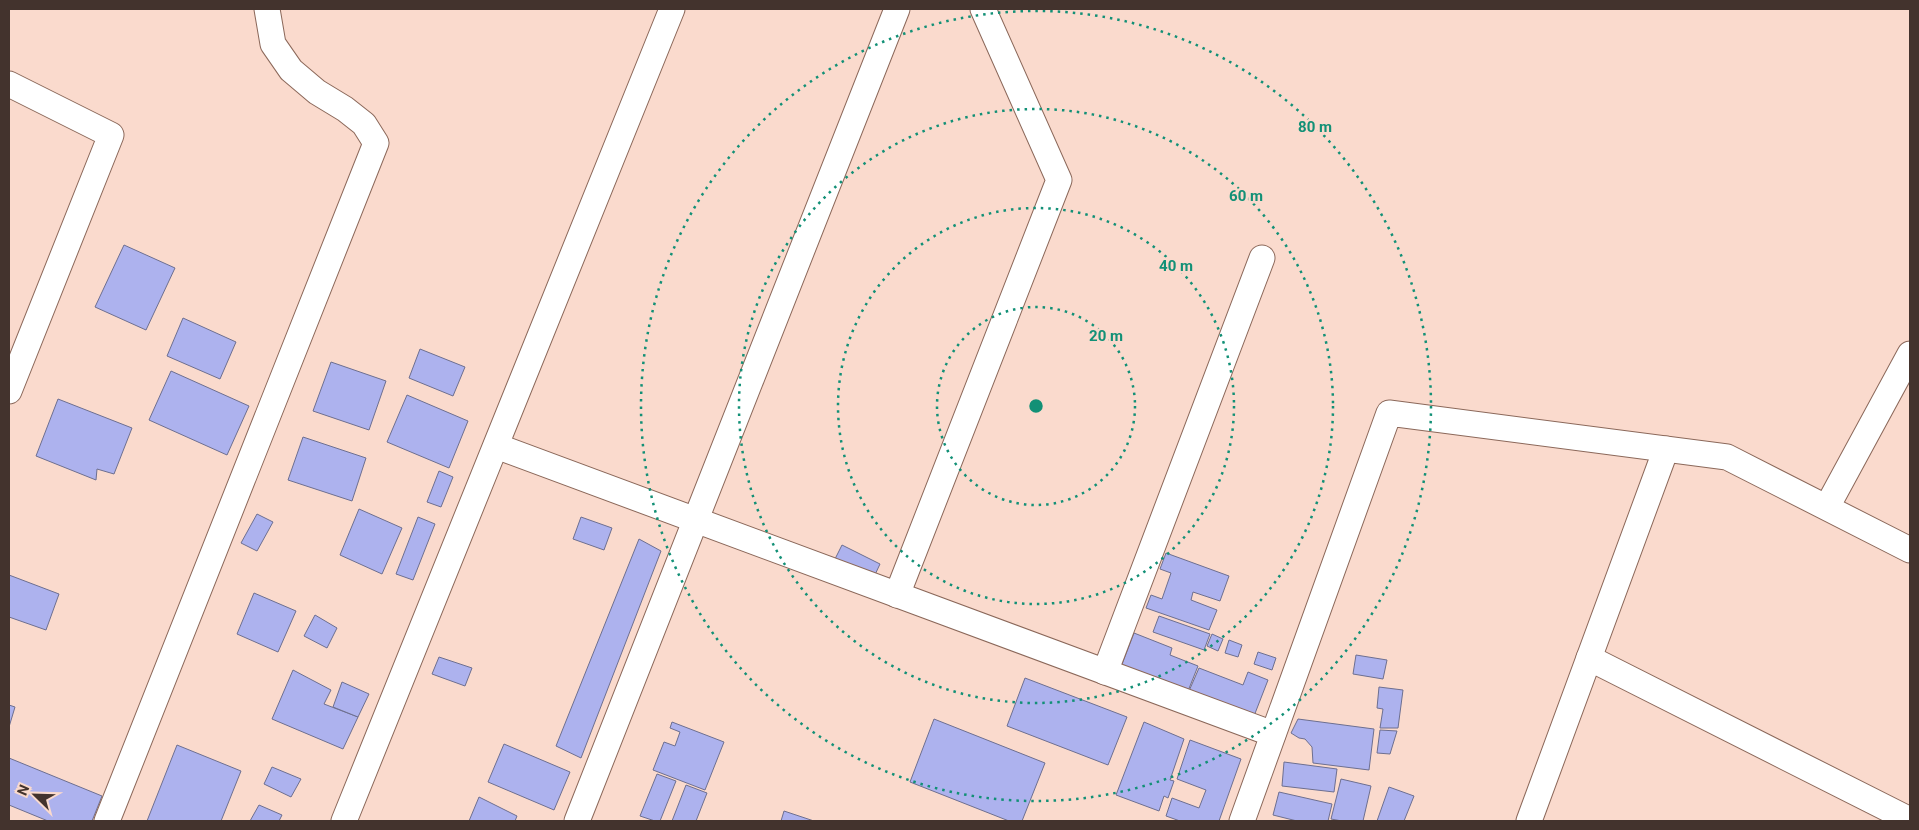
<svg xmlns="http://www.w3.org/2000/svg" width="1919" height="830" font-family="Roboto,sans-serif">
  <rect width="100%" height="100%" fill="#fadacd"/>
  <g fill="#adb2ee" stroke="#6d6f90">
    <path d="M124,245l51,23 -29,62 -51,-23z"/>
    <path d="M183,318l53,24 -16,37 -53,-23z"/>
    <path d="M420,349l45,18 -12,29 -44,-18z"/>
    <path d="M331,362l55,19 -17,49 -56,-19z"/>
    <path d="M171,371l78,35 -22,49 -78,-35z"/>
    <path d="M407,395l61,26 -19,47 -62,-26z"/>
    <path d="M58,399l74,29 -18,46 -17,-5 -1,11 -60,-24z"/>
    <path d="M303,437l63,21 -14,43 -64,-21z"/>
    <path d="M439,471l14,6 -12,30 -14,-5z"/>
    <path d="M359,509l43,19 -20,46 -42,-19z"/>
    <path d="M257,514l16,8 -16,29 -16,-8z"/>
    <path d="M418,517l17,7 -22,56 -17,-6z"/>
    <path d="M581,517l31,11 -8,22 -31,-11z"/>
    <path d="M639,539l22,12 -80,207 -25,-12z"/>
    <path d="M842,545l38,19 -7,15 -38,-20z"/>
    <path d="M1166,553l63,23 -9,25 -27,-9 -2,8 26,10 -8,20 -63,-22 5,-13 11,4 9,-26 -11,-4z"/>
    <path d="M9,575l50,19 -13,36 -37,-13z"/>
    <path d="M254,593l42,18 -18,41 -41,-18z"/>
    <path d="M315,615l22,13 -10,20 -23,-12z"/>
    <path d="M1159,616l51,18 -6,16 -51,-18z"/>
    <path d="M1134,633l38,15 -2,7 28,11 -10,25 -67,-24z"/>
    <path d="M1212,634l11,5 -5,12 -11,-5z"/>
    <path d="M1229,640l13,5 -4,12 -13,-4z"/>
    <path d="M1258,652l18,6 -4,12 -18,-6z"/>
    <path d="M1356,655l31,5 -4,19 -30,-5z"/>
    <path d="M439,657l33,11 -7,18 -33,-12z"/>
    <path d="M1199,668l44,17 5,-13 20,8 -14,36 -65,-25z"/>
    <path d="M293,670l38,20 -7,14 34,13 -15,32 -71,-30z"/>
    <path d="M1025,678l102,39 -19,48 -101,-39z"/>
    <path d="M342,682l27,12 -11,23 -25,-10z"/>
    <path d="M1379,687l24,3 -5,38h-18l3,-19 -6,-1z"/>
    <path d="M9,705l6,2 -6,20z"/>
    <path d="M934,719l111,44 -23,58h-13l-99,-39z"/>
    <path d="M1298,719l76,10 -5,41 -56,-7 -1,-16 -7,-8 -6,-1 -8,-5z"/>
    <path d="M672,722l52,20 -19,48 -52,-20 11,-28 11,4 5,-14 -10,-4z"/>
    <path d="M1144,722l40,17 -14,41 4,1 -6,17 -4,-2 -5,15 -43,-16z"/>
    <path d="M1380,730l17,1 -7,23 -13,-1z"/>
    <path d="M1190,740l51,19 -22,62h-39l-14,-5 6,-18 27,10 7,-18 -29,-11z"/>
    <path d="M504,744l66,28 -16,38 -66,-28z"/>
    <path d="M177,745l64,26 -20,50h-74z"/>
    <path d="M9,758l93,38 -10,25h-44l-39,-16z"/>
    <path d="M1284,762l53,7 -3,23 -52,-6z"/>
    <path d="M272,767l29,12 -10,18 -27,-13z"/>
    <path d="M657,774l19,7 -16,40h-5l-15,-5z"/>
    <path d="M1341,779l30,7 -8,35h-21l-11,-2z"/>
    <path d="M686,785l21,8 -11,28h-24z"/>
    <path d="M1389,787l25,9 -10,25h-27z"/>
    <path d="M1279,792l53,12 -4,17h-31l-24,-6z"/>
    <path d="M479,797l38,19 -2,5h-46z"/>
    <path d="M259,805l23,10 -3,6h-29z"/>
    <path d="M784,811l30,10h-33z"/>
  </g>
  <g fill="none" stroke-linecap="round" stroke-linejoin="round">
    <defs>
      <g id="minor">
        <path d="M9,84l102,51 -102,256"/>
        <path d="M496,446l777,288"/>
        <path d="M1827,507l83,-153"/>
        <path d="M897,595l162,-415 -76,-171"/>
        <path d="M1589,658l321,162"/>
        <path d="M1105,672l157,-414"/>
        <path d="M107,821l269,-678 -12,-19 -19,-15 -28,-17 -26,-22 -18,-26 -6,-35"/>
        <path d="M344,821l328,-812"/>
        <path d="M577,821l320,-812"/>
        <path d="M1242,821l147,-408 338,44 183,93"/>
        <path d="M1529,821l137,-372"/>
      </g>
    </defs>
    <use href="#minor" stroke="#8b685a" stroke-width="27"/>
    <use href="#minor" stroke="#fff" stroke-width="25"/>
  </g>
  <g fill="none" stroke="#129076" stroke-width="2.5" stroke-dasharray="2.5 5">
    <circle cx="1036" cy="406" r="99"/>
    <circle cx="1036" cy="406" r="198"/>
    <circle cx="1036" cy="406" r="297"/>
    <circle cx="1036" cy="406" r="395"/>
  </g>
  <circle cx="1036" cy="406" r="8" fill="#129076" stroke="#fadacd" stroke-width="2.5"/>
  <g font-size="15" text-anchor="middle" font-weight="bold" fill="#129076" stroke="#fadacd" stroke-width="5" stroke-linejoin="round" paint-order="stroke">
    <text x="1315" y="132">80 m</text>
    <text x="1246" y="201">60 m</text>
    <text x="1176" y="271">40 m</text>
    <text x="1106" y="341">20 m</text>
  </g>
  <rect width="1919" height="830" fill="none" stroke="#43332d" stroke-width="20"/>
  <g transform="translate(35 795) rotate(293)" stroke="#fadacd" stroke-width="4" paint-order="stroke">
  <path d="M0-4L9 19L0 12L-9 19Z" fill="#43332d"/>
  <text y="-8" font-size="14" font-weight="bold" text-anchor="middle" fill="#43332d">N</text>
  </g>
</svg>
